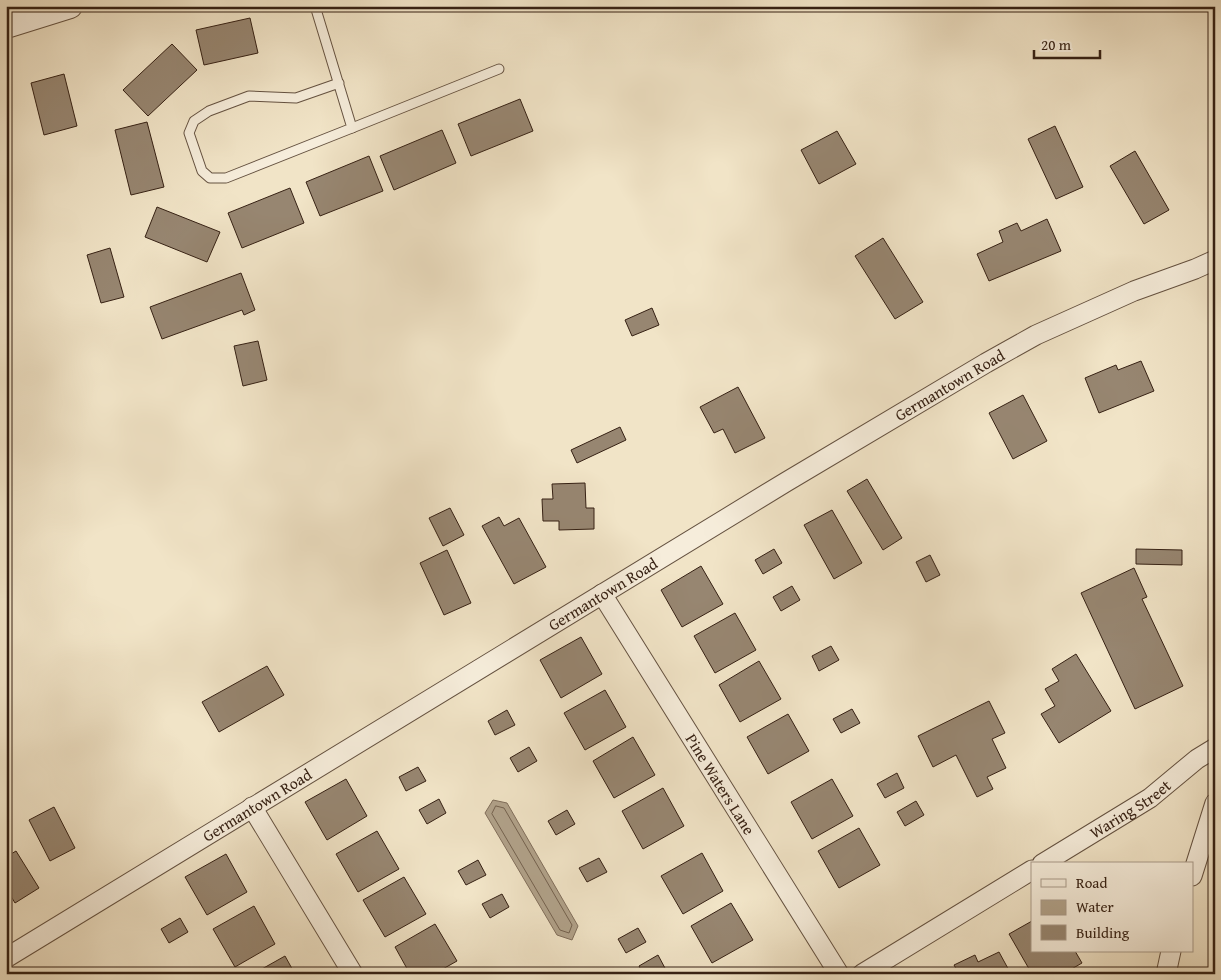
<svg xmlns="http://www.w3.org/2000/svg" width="1221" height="980" font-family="'Gentium Book Plus',serif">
  <rect width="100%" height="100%" fill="#f1e4c7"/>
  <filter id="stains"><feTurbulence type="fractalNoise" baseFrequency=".004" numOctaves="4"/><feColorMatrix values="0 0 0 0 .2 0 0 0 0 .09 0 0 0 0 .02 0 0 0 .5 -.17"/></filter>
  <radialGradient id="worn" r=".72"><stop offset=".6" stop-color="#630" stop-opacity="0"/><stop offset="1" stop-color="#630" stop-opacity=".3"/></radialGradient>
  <path fill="#b1a28a" stroke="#806e5b" d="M493,800l14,3 71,123 -6,14 -15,-5 -72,-122z"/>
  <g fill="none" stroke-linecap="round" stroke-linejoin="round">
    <path stroke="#74624f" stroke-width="1" d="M496,806l8,2 68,117 -3,8 -9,-3 -68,-116z"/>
  </g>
  <g fill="#978671" stroke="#362114">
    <path d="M250,18l8,35 -54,12 -8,-35z"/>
    <path d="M172,44l25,26 -49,46 -25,-26z"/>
    <path d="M64,74l13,52 -33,9 -13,-52z"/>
    <path d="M520,99l13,32 -62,25 -13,-32z"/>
    <path d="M147,122l17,65 -33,8 -16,-65z"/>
    <path d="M1055,126l28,61 -27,12 -28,-60z"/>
    <path d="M442,130l14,33 -62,27 -14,-34z"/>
    <path d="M837,131l19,33 -37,20 -18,-34z"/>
    <path d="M1135,151l34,59 -25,14 -34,-58z"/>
    <path d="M369,156l14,35 -63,25 -14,-34z"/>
    <path d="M290,188l14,35 -62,25 -14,-35z"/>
    <path d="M157,207l63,25 -13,30 -62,-25z"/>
    <path d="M1047,219l14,32 -72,30 -12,-27 26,-12 -4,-11 18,-8 4,8z"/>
    <path d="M883,238l40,64 -28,17 -40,-63z"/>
    <path d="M110,248l14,49 -23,6 -14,-48z"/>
    <path d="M241,273l14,37 -11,5 -2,-5 -80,29 -12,-32z"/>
    <path d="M652,308l7,17 -27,11 -7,-16z"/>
    <path d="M258,341l9,39 -24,6 -9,-40z"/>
    <path d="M1141,361l13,30 -55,22 -14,-35 31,-13 2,5z"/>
    <path d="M738,387l27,51 -30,15 -12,-24 -9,4 -14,-26z"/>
    <path d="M1023,395l24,46 -34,18 -24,-46z"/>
    <path d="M620,427l6,13 -49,23 -6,-13z"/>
    <path d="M867,479l35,59 -19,12 -36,-59z"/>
    <path d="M585,483l1,25h8v21l-35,1v-9h-16l-1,-22h11l-1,-15z"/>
    <path d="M450,508l14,27 -21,11 -14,-28z"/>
    <path d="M832,510l30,53 -28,16 -30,-54z"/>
    <path d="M499,517l5,9 15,-8 27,49 -32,17 -32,-58z"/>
    <path d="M774,549l8,14 -19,11 -8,-14z"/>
    <path d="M1136,549l46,1v15l-46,-1z"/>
    <path d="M447,550l24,53 -27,12 -24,-52z"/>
    <path d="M930,555l10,20 -14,7 -10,-20z"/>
    <path d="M701,566l22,38 -41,23 -21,-37z"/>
    <path d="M1134,568l13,29 -5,2 41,87 -48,23 -54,-116z"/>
    <path d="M792,586l8,14 -19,11 -8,-14z"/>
    <path d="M735,613l21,37 -41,23 -21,-37z"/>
    <path d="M581,637l21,37 -41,24 -21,-38z"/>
    <path d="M831,646l8,14 -20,11 -7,-15z"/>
    <path d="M1076,654l35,57 -52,32 -18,-29 14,-8 -10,-17 14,-8 -7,-12z"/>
    <path d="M759,661l22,38 -41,23 -21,-37z"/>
    <path d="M267,666l17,29 -65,37 -17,-30z"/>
    <path d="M605,690l21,37 -41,23 -21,-37z"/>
    <path d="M989,701l16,32 -13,6 14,29 -19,9 6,12 -16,8 -21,-42 -23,12 -15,-31z"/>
    <path d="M852,709l8,14 -19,10 -8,-14z"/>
    <path d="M507,710l8,15 -20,10 -7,-14z"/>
    <path d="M788,714l21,37 -41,23 -21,-37z"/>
    <path d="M633,737l22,38 -41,23 -21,-37z"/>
    <path d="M529,747l8,14 -19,11 -8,-14z"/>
    <path d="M418,767l8,14 -20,10 -7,-14z"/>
    <path d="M897,773l7,15 -19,10 -8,-14z"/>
    <path d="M346,779l21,37 -40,24 -22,-38z"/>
    <path d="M832,779l21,37 -41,23 -21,-37z"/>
    <path d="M663,788l21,38 -41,23 -21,-38z"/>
    <path d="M439,799l7,14 -19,11 -8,-14z"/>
    <path d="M916,801l8,14 -19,11 -8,-14z"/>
    <path d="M54,807l21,41 -25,13 -21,-41z"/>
    <path d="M567,810l8,14 -19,11 -8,-14z"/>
    <path d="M859,828l21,37 -41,23 -21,-37z"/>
    <path d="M377,831l22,38 -41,23 -22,-38z"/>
    <path d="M16,851l23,37 -24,15 -9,-15v-31z"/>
    <path d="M702,853l21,38 -40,23 -22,-38z"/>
    <path d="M226,854l21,38 -40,23 -22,-38z"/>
    <path d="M599,858l8,14 -20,10 -8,-14z"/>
    <path d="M478,860l8,15 -20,10 -8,-14z"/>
    <path d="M404,877l22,37 -41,23 -22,-37z"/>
    <path d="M502,894l7,13 -19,11 -8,-14z"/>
    <path d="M731,903l22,37 -41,23 -21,-37z"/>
    <path d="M254,906l21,38 -40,23 -22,-38z"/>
    <path d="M180,918l8,14 -19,11 -8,-14z"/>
    <path d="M1032,921v30h43l7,12 -19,11h-31l-23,-40z"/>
    <path d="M435,924l22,37 -23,13h-24l-15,-27z"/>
    <path d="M638,928l8,14 -20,11 -8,-14z"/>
    <path d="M999,952l12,22h-52l-5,-9 21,-10 3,7z"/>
    <path d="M658,955l8,15 -7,4h-16l-4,-8z"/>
    <path d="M285,956l10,18h-42z"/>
  </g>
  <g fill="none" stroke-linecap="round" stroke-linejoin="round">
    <defs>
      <g id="service">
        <path d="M315,6l37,122 -126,50h-16l-8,-7 -13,-38 5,-12 15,-10 40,-15 47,2 43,-15"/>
        <path d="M352,128l147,-59"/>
      </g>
      <g id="minor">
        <path id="s1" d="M602,594l237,380"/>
        <path d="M252,807l101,167"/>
        <path id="s2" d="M1042,864l108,-66 47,-39 18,-11"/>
        <path d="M1192,876l23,-73"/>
        <path id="s3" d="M6,958l780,-476 200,-119 50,-28 98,-44 61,-22 20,-9"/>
        <path d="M862,974l170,-104"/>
        <path d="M1166,974l5,-23"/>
      </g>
      <path id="tertiary" d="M6,26l64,-20"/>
    </defs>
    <use href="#service" stroke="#655241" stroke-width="11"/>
    <use href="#minor" stroke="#655241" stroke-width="21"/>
    <use href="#tertiary" stroke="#655241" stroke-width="26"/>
    <use href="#service" stroke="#f6eddb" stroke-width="9"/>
    <use href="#minor" stroke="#f6eddb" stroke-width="19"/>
    <use href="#tertiary" stroke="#f6eddb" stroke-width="24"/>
  </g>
  <g text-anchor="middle" stroke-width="5" stroke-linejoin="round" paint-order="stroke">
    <g font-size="16" fill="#362114" stroke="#f6eddb">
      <text dy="6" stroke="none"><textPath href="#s3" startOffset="1104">Germantown Road</textPath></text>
      <text dy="6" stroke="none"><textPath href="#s3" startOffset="699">Germantown Road</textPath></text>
      <text dy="6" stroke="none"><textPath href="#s1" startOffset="224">Pine Waters Lane</textPath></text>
      <text dy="6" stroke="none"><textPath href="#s3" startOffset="294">Germantown Road</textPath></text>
      <text dy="6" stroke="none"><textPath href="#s2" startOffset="104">Waring Street</textPath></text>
    </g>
  </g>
  <rect width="1221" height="980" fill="none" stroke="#f1e4c7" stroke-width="25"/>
  <rect x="8" y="8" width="1206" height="965" fill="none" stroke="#362114" stroke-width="2.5"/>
  <rect x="12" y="12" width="1196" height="955" fill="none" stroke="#362114"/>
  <rect x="1031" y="862" width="162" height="90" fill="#f6eddb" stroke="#a99b8b"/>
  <rect x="1041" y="879" width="25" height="8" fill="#f6eddb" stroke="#a99b8b"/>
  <text x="1076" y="888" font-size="15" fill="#362114">Road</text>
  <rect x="1041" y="900" width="25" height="15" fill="#b1a28a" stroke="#a99b8b"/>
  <text x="1076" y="912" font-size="15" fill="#362114">Water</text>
  <rect x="1041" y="925" width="25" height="15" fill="#978671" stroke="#a99b8b"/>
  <text x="1076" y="938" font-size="15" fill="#362114">Building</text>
  <path d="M1034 50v8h66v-8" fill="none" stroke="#362114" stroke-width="2.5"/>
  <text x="1041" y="50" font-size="15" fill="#362114" stroke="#f6eddb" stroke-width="4" paint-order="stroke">20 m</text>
  <rect width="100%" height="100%" filter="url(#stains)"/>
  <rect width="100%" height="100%" fill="url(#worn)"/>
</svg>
